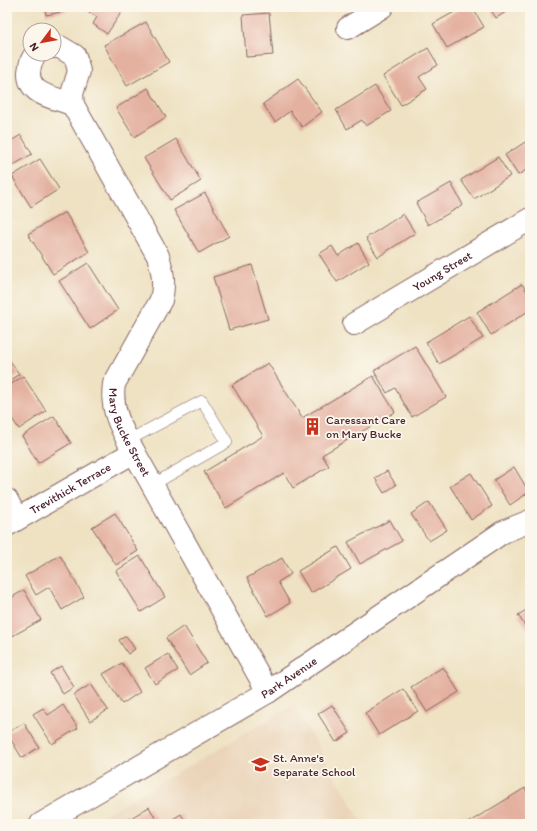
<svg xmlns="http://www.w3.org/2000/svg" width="537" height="831" font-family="Itim,sans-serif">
  <rect width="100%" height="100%" fill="#fbf7ec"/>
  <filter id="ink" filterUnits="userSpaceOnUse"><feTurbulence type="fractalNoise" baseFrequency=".025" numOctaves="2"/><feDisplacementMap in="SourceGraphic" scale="8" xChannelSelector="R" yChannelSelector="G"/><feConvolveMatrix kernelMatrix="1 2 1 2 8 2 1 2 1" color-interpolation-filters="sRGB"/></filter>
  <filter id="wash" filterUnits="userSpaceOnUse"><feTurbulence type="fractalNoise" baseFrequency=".012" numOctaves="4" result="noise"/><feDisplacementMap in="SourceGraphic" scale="16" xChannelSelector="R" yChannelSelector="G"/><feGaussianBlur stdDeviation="0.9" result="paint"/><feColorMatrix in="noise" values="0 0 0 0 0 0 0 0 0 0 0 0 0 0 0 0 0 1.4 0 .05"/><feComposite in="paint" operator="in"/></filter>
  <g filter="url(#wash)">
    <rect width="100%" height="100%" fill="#efe2c3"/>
    <path fill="#ead3b8" d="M294,705l69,119h-274z"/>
    <g id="blocks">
      <g fill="#e4b1a0">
        <path d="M45,7h20l1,4 -20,4z"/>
        <path d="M81,7h44l-18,27 -14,-10 4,-7z"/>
        <path d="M463,7h9l12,20 -37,21 -14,-24z"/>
        <path d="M489,7h25l-18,11z"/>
        <path d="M269,13l4,42 -27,2 -3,-42z"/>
        <path d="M146,22l23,40 -42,24 -23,-41z"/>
        <path d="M428,48l10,17 -19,12 8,12 -26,16 -18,-29z"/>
        <path d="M298,79l24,33 -20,15 -12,-16 -15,11 -12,-18z"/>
        <path d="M375,86l16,25 -25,15 -4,-6 -15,9 -11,-19z"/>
        <path d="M148,88l18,29 -32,20 -18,-29z"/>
        <path d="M21,135l11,19 -25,15v-29l2,2z"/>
        <path d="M176,139l25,42 -31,19 -26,-42z"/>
        <path d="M530,139v29l-12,7 -13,-20z"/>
        <path d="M498,157l12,19 -36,23 -13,-19z"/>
        <path d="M40,159l19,30 -28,18 -19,-31z"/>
        <path d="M451,183l12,22 -35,20 -12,-22z"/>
        <path d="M205,193l24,43 -30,17 -25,-43z"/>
        <path d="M65,212l24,40 -36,22 -25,-40z"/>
        <path d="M403,214l12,19 -37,24 -12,-19z"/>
        <path d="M358,243l11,19 -32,20 -18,-28 13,-8 6,10z"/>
        <path d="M88,263l30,47 -28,19 -31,-48z"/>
        <path d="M252,265l16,54 -39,11 -16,-53z"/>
        <path d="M522,284l8,12v14l-39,25 -14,-23z"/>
        <path d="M469,316l14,22 -44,26 -13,-22z"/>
        <path d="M415,346l31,51 -34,20 -17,-29 -8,5 -13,-22z"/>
        <path d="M7,356l12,18 -12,8z"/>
        <path d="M268,363l34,55 71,-42 22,36 -73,43 7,11 -36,22 -9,-15 -58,35 -22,-36 59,-36 -31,-51z"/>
        <path d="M23,376l23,35 -27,18 -12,-18v-24z"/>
        <path d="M54,416l17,27 -33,20 -16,-27z"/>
        <path d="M514,467l15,25 -19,13 -16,-25z"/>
        <path d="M387,471l9,14 -12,8 -9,-15z"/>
        <path d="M471,473l21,33 -21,14 -21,-34z"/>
        <path d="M429,502l18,28 -18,11 -18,-27z"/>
        <path d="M115,513l23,38 -22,14 -24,-38z"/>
        <path d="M390,520l12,21 -42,23 -12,-22z"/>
        <path d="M338,547l13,22 -40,24 -13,-22z"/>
        <path d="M60,555l24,42 -22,13 -13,-23 -13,8 -11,-19z"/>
        <path d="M140,556l25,41 -24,15 -25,-41z"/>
        <path d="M282,558l9,16 -13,8 12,21 -22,13 -21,-38z"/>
        <path d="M24,590l17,30 -34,19v-45l2,5z"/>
        <path d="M530,608v26l-12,-19z"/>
        <path d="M184,626l23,37 -18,12 -23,-37z"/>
        <path d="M126,636l9,13 -7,5 -9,-14z"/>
        <path d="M168,654l10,16 -23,14 -10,-16z"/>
        <path d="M122,663l18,29 -18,12 -19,-30z"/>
        <path d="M61,666l13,21 -11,7 -13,-21z"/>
        <path d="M443,667l16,25 -32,20 -16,-25z"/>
        <path d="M91,684l17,26 -18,11 -16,-26z"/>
        <path d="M403,689l15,22 -39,24 -14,-22z"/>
        <path d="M63,705l15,23 -26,16 -19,-30 10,-6 5,7z"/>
        <path d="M332,705l18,28 -14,9 -18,-28z"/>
        <path d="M24,723l15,24 -17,11 -15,-25z"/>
        <path d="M525,788l5,8v28h-64z"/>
        <path d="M149,807l10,17h-38z"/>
        <path d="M181,814l6,10h-22z"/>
      </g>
    </g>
  </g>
  <g filter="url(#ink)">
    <use href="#blocks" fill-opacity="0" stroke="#846360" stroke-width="1"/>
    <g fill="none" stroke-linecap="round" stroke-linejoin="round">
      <defs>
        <path id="lane" d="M127,441l75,-40 25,41 -75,43"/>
        <g id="street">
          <path d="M348,28l34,-21"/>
          <path id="s1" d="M54,47h6l15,9 4,15 -7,23 1,11 85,151c5,16 7,28 3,44l-47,84c-4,26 8,46 20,68l134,240"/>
          <path d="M36,54c-5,5 -6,11 -7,18 -1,25 28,25 44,33"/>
          <path id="s2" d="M354,324l176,-105"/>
          <path d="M7,500l10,19"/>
          <path id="s3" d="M7,525l127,-73"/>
          <path id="s4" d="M41,824l227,-132 235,-160 27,-11"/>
        </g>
      </defs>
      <use href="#lane" stroke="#846360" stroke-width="12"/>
      <use href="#street" stroke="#846360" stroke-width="24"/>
      <use href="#lane" stroke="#fff" stroke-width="11"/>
      <use href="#street" stroke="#fff" stroke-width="22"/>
    </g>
  </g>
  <defs>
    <symbol id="building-bare" viewBox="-9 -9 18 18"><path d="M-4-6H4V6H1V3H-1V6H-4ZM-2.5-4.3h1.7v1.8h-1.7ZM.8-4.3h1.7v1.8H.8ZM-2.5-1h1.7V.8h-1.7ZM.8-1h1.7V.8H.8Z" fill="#c8321e" stroke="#fbf7ec" stroke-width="2.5" paint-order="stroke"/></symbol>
    <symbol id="school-bare" viewBox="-9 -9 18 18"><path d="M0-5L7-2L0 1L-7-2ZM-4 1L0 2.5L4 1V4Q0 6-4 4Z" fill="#c8321e" stroke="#fbf7ec" stroke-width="2.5" paint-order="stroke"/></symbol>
  </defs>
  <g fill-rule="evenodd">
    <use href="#building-bare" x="300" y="414" width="25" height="25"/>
    <use href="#school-bare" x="248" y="752" width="25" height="25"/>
  </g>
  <g text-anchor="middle" stroke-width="3.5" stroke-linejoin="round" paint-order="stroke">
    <g font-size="12" fill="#4a1f2b" stroke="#fbf7ec">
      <text dy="4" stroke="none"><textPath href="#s2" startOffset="103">Young Street</textPath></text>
      <text dy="4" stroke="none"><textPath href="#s1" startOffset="440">Mary Bucke Street</textPath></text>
      <text dy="4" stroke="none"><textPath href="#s3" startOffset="73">Trevithick Terrace</textPath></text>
      <text dy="4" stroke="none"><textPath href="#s4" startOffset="288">Park Avenue</textPath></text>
    </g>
    <g font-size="12" fill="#4a1f2b" stroke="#fbf7ec" text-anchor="start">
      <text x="326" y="424">Caressant Care<tspan x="326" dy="14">on Mary Bucke</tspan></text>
      <text x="273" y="762">St. Anne's<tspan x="273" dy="14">Separate School</tspan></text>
    </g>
  </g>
  <rect width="537" height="831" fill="none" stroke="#fbf7ec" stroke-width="24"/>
  <g transform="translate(42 42) rotate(238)"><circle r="19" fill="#fbf7ec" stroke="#b4a19f"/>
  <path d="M0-3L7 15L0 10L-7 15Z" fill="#c8321e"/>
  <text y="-6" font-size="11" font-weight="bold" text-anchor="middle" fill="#4a1f2b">N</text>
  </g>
</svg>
